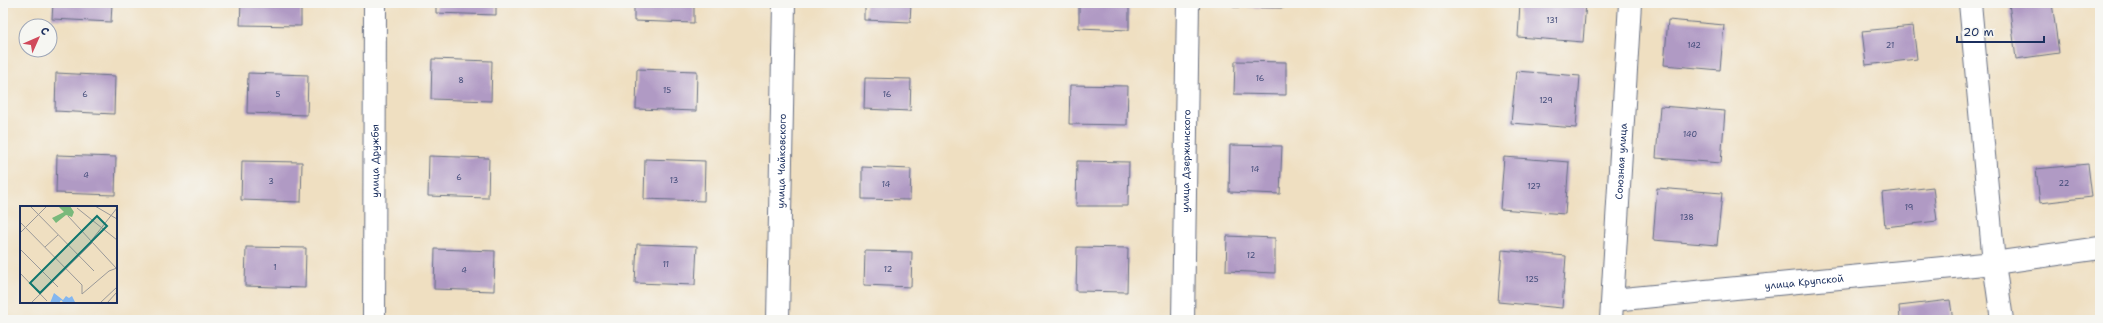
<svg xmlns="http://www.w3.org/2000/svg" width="2103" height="323" font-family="'Shantell Sans',sans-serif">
  <rect width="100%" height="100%" fill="#f6f6f2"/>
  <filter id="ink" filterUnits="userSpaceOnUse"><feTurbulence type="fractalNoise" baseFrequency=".025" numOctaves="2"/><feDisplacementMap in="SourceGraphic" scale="8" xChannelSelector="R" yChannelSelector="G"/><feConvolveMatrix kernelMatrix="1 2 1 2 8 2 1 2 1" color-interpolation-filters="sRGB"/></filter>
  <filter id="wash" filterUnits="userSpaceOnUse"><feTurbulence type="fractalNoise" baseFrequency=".012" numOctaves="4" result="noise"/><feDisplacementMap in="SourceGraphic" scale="16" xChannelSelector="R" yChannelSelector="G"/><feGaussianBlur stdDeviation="0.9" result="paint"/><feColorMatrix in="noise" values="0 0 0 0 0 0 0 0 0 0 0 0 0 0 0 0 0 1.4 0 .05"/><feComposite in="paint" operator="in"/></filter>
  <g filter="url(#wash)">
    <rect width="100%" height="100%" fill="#efdfc1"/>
    <g id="blocks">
      <g fill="#b09ac4">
        <path d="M53,3h59l-1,19 -59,-3z"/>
        <path d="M241,3h60v23l-61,-1z"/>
        <path d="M436,3h60v12l-60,-2z"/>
        <path d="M634,3h60v20l-60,-2z"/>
        <path d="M865,3h46l-1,19 -45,-2z"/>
        <path d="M1079,3h50v27l-50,-2z"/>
        <path d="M1233,3h51v5l-51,-1z"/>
        <path d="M1520,3h66l-3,39 -65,-5z"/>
        <path d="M2009,3h43l7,50 -43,6z"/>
        <path d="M1668,20l56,5 -4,45 -56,-5z"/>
        <path d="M1913,26l4,33 -51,6 -4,-34z"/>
        <path d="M432,59l60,2 -1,40 -60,-2z"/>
        <path d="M1235,61l51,1v33l-52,-1z"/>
        <path d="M637,69l60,2 -1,40 -60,-2z"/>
        <path d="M1516,71l64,5 -4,52 -65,-5z"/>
        <path d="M56,73l59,3 -1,38 -59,-3z"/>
        <path d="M248,73l60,2 -1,40 -60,-2z"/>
        <path d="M865,78l46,1 -1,32 -46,-2z"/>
        <path d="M1070,85l58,1 -1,39 -58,-1z"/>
        <path d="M1660,106l65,5 -4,52 -65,-5z"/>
        <path d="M1230,145l52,1 -2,48 -51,-2z"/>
        <path d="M57,155l59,2 -1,38 -59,-2z"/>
        <path d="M429,156l60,2 -1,40 -60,-2z"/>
        <path d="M1504,157l65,5 -4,52 -65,-5z"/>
        <path d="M645,159l60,2 -1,40 -60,-2z"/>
        <path d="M242,161l60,1 -1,40 -60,-2z"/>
        <path d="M1077,161l52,1 -1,44h-52z"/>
        <path d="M2088,164l4,33 -52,6 -4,-34z"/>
        <path d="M862,167l49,2 -1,31 -48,-1z"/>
        <path d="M1933,187l4,34 -52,6 -3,-34z"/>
        <path d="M1657,188l65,5 -5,52 -64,-5z"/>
        <path d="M1227,236l48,2v35l-49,-2z"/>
        <path d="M637,244l60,2 -2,39 -60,-2z"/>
        <path d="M246,247l60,1 -1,40 -60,-2z"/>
        <path d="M1077,247l51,1 -1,44 -51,-1z"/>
        <path d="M435,249l60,2 -1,40 -60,-2z"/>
        <path d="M1502,250l64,6 -4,52 -64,-6z"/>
        <path d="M865,251l47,1 -1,35 -47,-2z"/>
        <path d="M1950,300l3,20h-53l-1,-14z"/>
      </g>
    </g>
  </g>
  <g filter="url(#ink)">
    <use href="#blocks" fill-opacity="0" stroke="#656d81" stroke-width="1"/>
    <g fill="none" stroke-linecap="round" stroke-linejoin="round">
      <defs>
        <g id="street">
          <path d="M1970,3l24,260 8,57"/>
          <path id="s1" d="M1613,300l381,-37 106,-15"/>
          <path id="s2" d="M374,320l1,-317"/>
          <path id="s3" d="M778,320l6,-317"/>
          <path id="s4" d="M1183,320l5,-317"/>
          <path id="s5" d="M1611,320l19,-317"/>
        </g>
      </defs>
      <use href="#street" stroke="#656d81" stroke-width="24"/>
      <use href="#street" stroke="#fff" stroke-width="22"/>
    </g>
  </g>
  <g text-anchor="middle" stroke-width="3" stroke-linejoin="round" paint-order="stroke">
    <g font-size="8" fill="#404a78">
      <text x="1552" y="23">131</text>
      <text x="1694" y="48">142</text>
      <text x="1890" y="48">21</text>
      <text x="1260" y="81">16</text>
      <text x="461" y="83">8</text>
      <text x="667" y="93">15</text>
      <text x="85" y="97">6</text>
      <text x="278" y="97">5</text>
      <text x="887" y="97">16</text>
      <text x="1546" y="103">129</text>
      <text x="1690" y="137">140</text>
      <text x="1255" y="172">14</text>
      <text x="86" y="178">4</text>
      <text x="459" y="180">6</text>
      <text x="674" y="183">13</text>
      <text x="271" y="184">3</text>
      <text x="2064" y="186">22</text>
      <text x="886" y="187">14</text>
      <text x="1534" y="189">127</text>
      <text x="1909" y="210">19</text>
      <text x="1687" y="220">138</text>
      <text x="1251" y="258">12</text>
      <text x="666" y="267">11</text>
      <text x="275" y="270">1</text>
      <text x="888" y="272">12</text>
      <text x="464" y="273">4</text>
      <text x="1532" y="282">125</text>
    </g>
    <g font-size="10" fill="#1b2f5e" stroke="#f6f6f2">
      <text dy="4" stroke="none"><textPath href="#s2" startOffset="159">улица Дружбы</textPath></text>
      <text dy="4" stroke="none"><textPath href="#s3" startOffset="159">улица Чайковского</textPath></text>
      <text dy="4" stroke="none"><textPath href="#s4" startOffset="159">улица Дзержинского</textPath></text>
      <text dy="4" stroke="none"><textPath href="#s5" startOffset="159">Союзная улица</textPath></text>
      <text dy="4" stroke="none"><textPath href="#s1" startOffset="192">улица Крупской</textPath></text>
    </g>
  </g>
  <g transform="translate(20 206)">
    <rect width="97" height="97" fill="#efdfc1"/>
    <path d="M38,0h12l4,6 -2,5 -6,-2 -10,8 -4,-5 12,-6z" fill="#79b97b"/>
    <path d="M34,87l9,7 3,-4 3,2 3,-2 3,6 -11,1 -3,-3 -2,3h-9z" fill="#83b6f0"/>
    <path fill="none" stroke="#9a9999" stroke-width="1" d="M10,0l64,65M75,0l22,13M57,2l40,32M48,10l49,53M0,16l62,63v9l27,-23 8,-3M0,27l27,-27M71,35l26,-33M25,41l13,-12M0,43l38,38M0,67l27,28M11,97l61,-60M80,97l17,-16M87,97l10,-11"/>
    <path fill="#0f766e" fill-opacity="0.15" stroke="#0f766e" stroke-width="2" d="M77,10l10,10 -67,67 -10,-10z"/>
    <rect width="97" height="97" fill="none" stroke="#1b2f5e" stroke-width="2"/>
  </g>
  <rect width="2103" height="323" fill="none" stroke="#f6f6f2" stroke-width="16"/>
  <g transform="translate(38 38) rotate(45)"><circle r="19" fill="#f6f6f2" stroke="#9ea6b7"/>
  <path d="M0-3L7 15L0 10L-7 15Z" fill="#d1495b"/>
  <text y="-6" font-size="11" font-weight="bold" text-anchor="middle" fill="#1b2f5e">С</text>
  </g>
  <path d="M1957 36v6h87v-6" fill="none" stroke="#1b2f5e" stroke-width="2"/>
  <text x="1963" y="36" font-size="12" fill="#1b2f5e" stroke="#f6f6f2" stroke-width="3" paint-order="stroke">20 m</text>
</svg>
